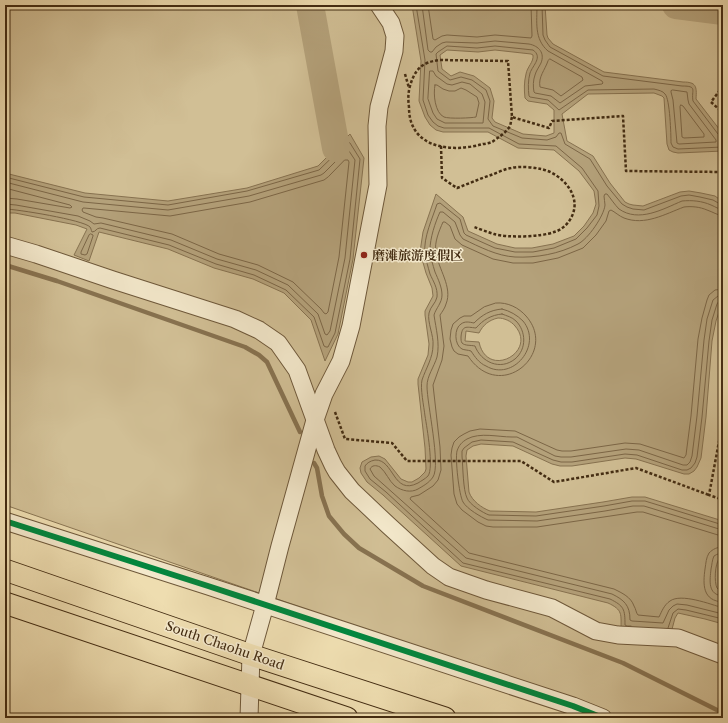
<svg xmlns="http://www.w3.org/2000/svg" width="728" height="723" font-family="'Libre Caslon Text','Noto Serif SC',serif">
  <rect width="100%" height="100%" fill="#eeddb0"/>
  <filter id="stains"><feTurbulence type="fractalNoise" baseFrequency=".005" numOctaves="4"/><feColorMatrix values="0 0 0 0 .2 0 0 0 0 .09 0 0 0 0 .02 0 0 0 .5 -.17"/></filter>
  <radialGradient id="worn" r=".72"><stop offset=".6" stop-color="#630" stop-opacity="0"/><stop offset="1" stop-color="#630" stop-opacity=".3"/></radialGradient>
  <path fill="#d1bf95" stroke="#8a7654" d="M5,5h718v713h-103l-615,-213z"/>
  <g fill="#b4a17a" stroke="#877250" fill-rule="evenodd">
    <path d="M412,5h133l2,30 1,3 5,6 51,28 79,10c13,0 14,4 13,17l27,35v17l-45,2 -5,-1 -4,-2 -2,-6 -3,-46 -2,-2 -8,-3 -66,1 -26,20 5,27 26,15 17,27 15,19 4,2 4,1 10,1 37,-14 9,-1 12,2 14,3 8,6v98l-7,21 -4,20 -6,76 -5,41 -4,9 -3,4 -5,3h-5l-48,-15 -11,-1 -53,8h-12l-8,-2 -39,-18 -32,-2 -8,2 -6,4 -1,6 3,36c3,9 13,16 21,19l46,1 67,-10 29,-5h13l78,24v25l-4,35 1,5 3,1v37l-18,-5 -27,-6 -3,5 -4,15 -50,-3c0,-16 2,-20 -13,-27l-147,-37 -78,-71 -16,-13 -6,-9 -1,-5 2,-6 9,-5 8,-1 6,3 16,20 7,3h4l7,-4 6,-6 1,-3 -1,-21 -7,-64v-5l10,-24 1,-11 -4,-29v-4l8,-15 -1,-8 -6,-15 -6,-21 3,-20 13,-38 27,23 5,14 29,13 18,4h17l21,-4 21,-8 10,-10 9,-13 3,-9 -2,-13 -15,-20 -25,-21 -36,-2 -30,-16h-45l-7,-2 -6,-5 -5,-8 -6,-16 2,-40zM447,50l31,2 17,-2 36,4 2,1c1,7 -6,12 -7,19 -2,8 -2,16 -1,24l3,3 19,3 7,6v23l-8,3 -23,-2 -28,-12 -3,-4 2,-17 -4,-13 -16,-12 -14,-4 -9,4 -9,-7 -2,-14zM498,318c6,0 13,3 17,8 23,26 -28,54 -36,16l-14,-1 1,-10 13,2c4,-8 10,-13 19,-15z"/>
    <path d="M350,134l14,24 -11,101 -15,75 -13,27 -14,-41 -27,-27 -31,-14 -39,-11 -46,-19 -69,-17 -10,29 -15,-6 13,-26 -11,-4 -61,-12h-10v-40l80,20 83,8 79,-13 71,-22z"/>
  </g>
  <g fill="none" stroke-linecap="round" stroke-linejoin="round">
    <g stroke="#7c6646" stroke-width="1">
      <path d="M416,5l9,55 -2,40 5,15 5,7 5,4 6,2h45l30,16 37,2 26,22 16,23 1,15 -2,9 -10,13 -11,11 -22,9 -21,4h-18l-20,-4 -29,-13 -2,-2 -4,-14 -20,-16 -3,1c-4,13 -14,34 -12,49 1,7 3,14 5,21 3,7 8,14 7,23 -1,6 -7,10 -8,16 -2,9 5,23 4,32 0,13 -7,23 -11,35 -2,8 2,27 3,36 2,12 9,52 3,60 -3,3 -7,5 -10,7 -25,13 -24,-24 -43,-23 -5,1 -8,3 -10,6v5l5,8 16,13 77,71 147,36c14,7 15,10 15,26l2,1h4"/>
      <path d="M422,5l6,45 2,2h2l4,-5 6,-4 4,-1 31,1 18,-2 34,3c10,2 16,9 12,19 -2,4 -5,8 -6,12 -2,5 -2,12 -1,17l1,1 16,3 9,7 25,-17 17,-2 1,-1 -1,-2 -54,-30c-14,-12 -11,-29 -11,-46"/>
      <path d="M428,5l5,34 2,1 7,-4 5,-1 30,2 18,-2 36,3 1,-2 -1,-31"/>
      <path d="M542,5l1,30 2,5 5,7 53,29 79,10c16,0 9,4 11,15l25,33 2,2h3"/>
      <path d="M550,59l32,18 1,3 -22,16 -8,-6 -13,-3c-2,-10 5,-17 8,-26z"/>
      <path d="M430,71h3l3,5 11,8 5,1 10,-3 8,2 12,10 3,8 -2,21h-38l-8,-4 -4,-6 -5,-14z"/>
      <path d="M435,85h2l6,4 6,2h6l6,-3 5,2 11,7 2,6 -3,14c-4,1 -27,2 -32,0 -9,-4 -11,-23 -9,-32z"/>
      <path d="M673,90l14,2 1,8 1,4 27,36v2l-37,2 -2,-1 -4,-43 -2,-8v-1z"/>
      <path d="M681,105l2,1 21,28v3l-20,1 -2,-1 -2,-30z"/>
      <path d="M723,147l-45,2 -5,-2 -2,-4c0,-8 -1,-44 -6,-49 -2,-3 -7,-4 -11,-5l-66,1 -29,20 -11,-10 -18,-3 -1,-1c-1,-7 -1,-16 1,-23 3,-8 13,-16 3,-23l-38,-4 -18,2 -30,-2 -9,6 -2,2 2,17 12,9 11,-3 11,3 14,10 4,11 -2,18 5,7 29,12 25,2 9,-3 3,-4h2l4,11 25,15 17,27 15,18 5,3 6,2 11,1 37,-14 8,-1 11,2 13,3 7,4 3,1"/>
      <path d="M345,160h3l1,2 -10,95 -11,55 -2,2 -2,-1 -3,-4 -28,-27 -35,-17 -39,-11 -47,-20 -69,-16 -7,-1 -13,-5 -1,-2 1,-2h1l86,8 80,-14 74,-22 4,-3z"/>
      <path d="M5,177l79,20 84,8 79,-14 72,-21 29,-28 2,1 10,16 -10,100 -15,74 -7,14h-2l-2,-1 -10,-29 -28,-27 -32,-15 -38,-11 -47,-19 -69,-17c-4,0 -4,4 -8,4 -1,-2 -1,-4 -2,-5 -6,-7 -74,-18 -85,-18"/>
      <path d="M5,182l78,20 85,8 81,-14 72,-21 3,-2 23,-23 2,1 6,9 -10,98 -15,73 -3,4 -2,-1 -7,-20 -30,-29 -32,-15 -39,-11 -46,-19 -70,-17 -7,1 -4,-3 -12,-5 -62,-11 -11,-1"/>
      <path d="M5,188l65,17 2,2 -2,1 -53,-9 -12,-1"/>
      <path d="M723,210c-5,-1 -7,-3 -12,-5 -9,-4 -19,-5 -29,-4 -19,8 -43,22 -63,8 -4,-4 -8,-10 -12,-15h-2l-1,2c0,3 1,6 1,9 -1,11 -17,34 -27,39 -19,10 -42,14 -63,13 -18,-1 -35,-10 -52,-18l-3,-4 -5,-13 -12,-10h-3c-5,11 -10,26 -10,38 0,7 3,15 5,22 3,7 7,15 7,23 0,8 -6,13 -8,20 2,14 6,28 3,42 -3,10 -10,19 -10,29 0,18 14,79 6,91 -4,6 -10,9 -15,12 -7,4 -16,2 -23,-3 -6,-5 -9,-14 -15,-19 -4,-2 -8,-2 -10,2l4,7 92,82 146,36c12,6 18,11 18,26l2,1 31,2 6,-13 4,-4 4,-2 10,1 36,9"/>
      <path d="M723,216c-6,-1 -10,-4 -16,-6 -7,-3 -15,-4 -23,-3 -19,7 -39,19 -60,11 -5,-2 -9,-6 -13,-8l-2,1 -3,10 -10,14 -13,13 -25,10 -25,5h-20l-20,-4 -31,-14 -7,-6 -5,-13 -5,-4h-2c-4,9 -9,21 -7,30 2,17 17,35 10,52 -1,4 -4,8 -6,11l4,31 -2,14 -9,25 7,62 1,23 -3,10 -5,6 -14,9 -8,2 -1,2 59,54 145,36c8,4 17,8 20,17 2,3 2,7 4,9l21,2c3,-6 5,-12 11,-16 11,-8 40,3 53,7"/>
      <path d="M91,234l2,1v1l-6,18 -2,1 -4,-1v-2l8,-17z"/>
      <path d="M723,289l-8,1 -6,5 -2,5 -5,18 -4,21 -7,77 -5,39 -2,3 -44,-14 -15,-1 -54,8h-9l-5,-1 -42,-19 -35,-2 -10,2 -6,3 -5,3 -5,5 -2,6 -1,7 3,39 3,10 5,6 16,12 8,4 7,1h44l100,-15h6l75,23 5,1"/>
      <path d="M723,295l-5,1 -5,4 -6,19 -3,21 -7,76 -5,40 -2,6 -3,3h-4l-44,-15 -13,-1 -55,8h-10l-6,-1 -38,-19h-5c-14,0 -32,-5 -45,2 -5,3 -8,6 -10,12 -2,8 2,44 6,51 4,7 18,15 25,18l49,1 68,-10 28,-5h11l75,23 4,1"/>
      <path d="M723,300l-4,1 -2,3 -5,16 -3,21 -7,76 -5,40 -2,6 -4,5 -4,2h-5l-45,-15 -12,-1 -53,8h-11l-8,-2 -40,-18 -32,-2 -9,2 -8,6 -2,3v5c1,11 1,34 5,42 2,6 16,15 22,17l47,1 68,-10 28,-5h13l78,24"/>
      <path d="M496,303c12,-1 23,5 30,13 33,37 -26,88 -58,40l-10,-2 -4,-3 -2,-4 -2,-8 1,-9 2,-6 7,-6 4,-2h7l13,-9z"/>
      <path d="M502,309c8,2 15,6 21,12 20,24 -10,61 -37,45 -7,-3 -11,-9 -15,-15 -3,-1 -7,-1 -9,-2 -8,-4 -8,-21 -1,-25 4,-3 8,-2 13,-1 8,-8 16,-13 28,-14z"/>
      <path d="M502,314c5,2 10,3 14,7 10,10 11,28 -1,38 -15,12 -34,3 -40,-13 -4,-1 -10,0 -13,-3 -1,-2 -1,-3 -1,-6 1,-12 5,-10 15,-9 7,-8 15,-13 26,-14z"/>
      <path d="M723,547c-6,0 -10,2 -14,6 -3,5 -3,10 -4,16 -2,15 -3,32 18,33"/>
      <path d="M723,553c-3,0 -6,1 -9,3 -2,4 -2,9 -3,13 -1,11 -4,26 12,27"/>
      <path d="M723,558l-4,1c-4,5 -5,23 -2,29l2,2 4,1"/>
      <path d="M668,628l5,-15 5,-4 8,1 37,9"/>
    </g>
    <g stroke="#877250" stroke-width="4.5">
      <path d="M5,265l52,16 188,66 14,8 8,7 33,70"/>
      <path d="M314,463l3,5 5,28 7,20 15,18 15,14 64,38 200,77 100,50"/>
    </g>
    <g stroke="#b4a17a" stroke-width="28">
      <path d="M310,5l26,143"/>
      <path d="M676,5l47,6"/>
    </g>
    <defs>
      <g id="minor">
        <path d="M5,245l31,9 77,26 122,39 24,11 19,13 19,27 29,80 7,15 4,7 15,19 36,34 45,41 16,11 37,13 66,18 44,23 22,4 60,3 45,17"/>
        <path d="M5,521l203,65 365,120 30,12"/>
        <path d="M249,718l2,-63 14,-50 15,-59 35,-126 9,-26 17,-33 10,-35 27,-141 -1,-59 2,-19 15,-56 1,-15 -4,-13 -12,-18"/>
      </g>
      <g id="major">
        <path d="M5,570l246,85 194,63"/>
        <path d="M5,603l342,115"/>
      </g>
    </defs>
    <use href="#minor" stroke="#6e583a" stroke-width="19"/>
    <use href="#major" stroke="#432c12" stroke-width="23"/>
    <g stroke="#432c12" stroke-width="2.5" stroke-dasharray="3 2" stroke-linecap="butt">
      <path d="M405,74l4,14"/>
      <path d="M723,86l-12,16 12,11"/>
      <path d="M512,117c-1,3 -1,6 -2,9 -2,4 -7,8 -11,11 -2,1 -5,4 -7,5 -3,1 -6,2 -9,2 -21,6 -51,7 -66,-11 -6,-8 -8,-16 -8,-26 -1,-7 -1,-14 1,-21 5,-17 12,-24 30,-26l68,1 4,56 37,11 3,-7 71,-5 3,55 97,1"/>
      <path d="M441,146l1,32 15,10c11,-4 22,-9 34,-13 6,-2 13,-6 20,-7 9,-2 21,-1 30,1 20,4 41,26 31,47 -3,7 -10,14 -18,16 -13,5 -46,6 -60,2 -7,-2 -14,-5 -20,-7"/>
      <path d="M335,412l10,27 47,4 15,18h114l33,21 82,-14 73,27"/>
      <path d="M723,420l-14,75 14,5"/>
    </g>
    <use href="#minor" stroke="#f4e9cc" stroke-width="17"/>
    <use href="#major" stroke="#eeddb0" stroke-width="21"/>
    <defs>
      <path id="cycleway" d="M5,521l203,65 365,120 30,12"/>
    </defs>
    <use href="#cycleway" stroke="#f4e9cc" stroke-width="8"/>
    <use href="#cycleway" stroke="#00873e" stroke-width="6"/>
  </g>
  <circle fill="#8f2418" stroke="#f4e9cc" stroke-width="1.5" cx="364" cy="255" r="4"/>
  <g text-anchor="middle" stroke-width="3" stroke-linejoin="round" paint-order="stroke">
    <g font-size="13" font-weight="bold" fill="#432c12" stroke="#f4e9cc" text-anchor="start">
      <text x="372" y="260">磨滩旅游度假区</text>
    </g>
    <g font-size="13" fill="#432c12" stroke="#f4e9cc">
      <text transform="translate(225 645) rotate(19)" y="5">South Chaohu Road</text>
    </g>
  </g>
  <rect width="728" height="723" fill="none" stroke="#eeddb0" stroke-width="20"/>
  <rect x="6" y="6" width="716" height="711" fill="none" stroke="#432c12" stroke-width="2"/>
  <rect x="10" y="10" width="708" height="703" fill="none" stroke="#432c12"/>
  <rect width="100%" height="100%" filter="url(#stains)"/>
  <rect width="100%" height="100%" fill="url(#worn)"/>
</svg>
